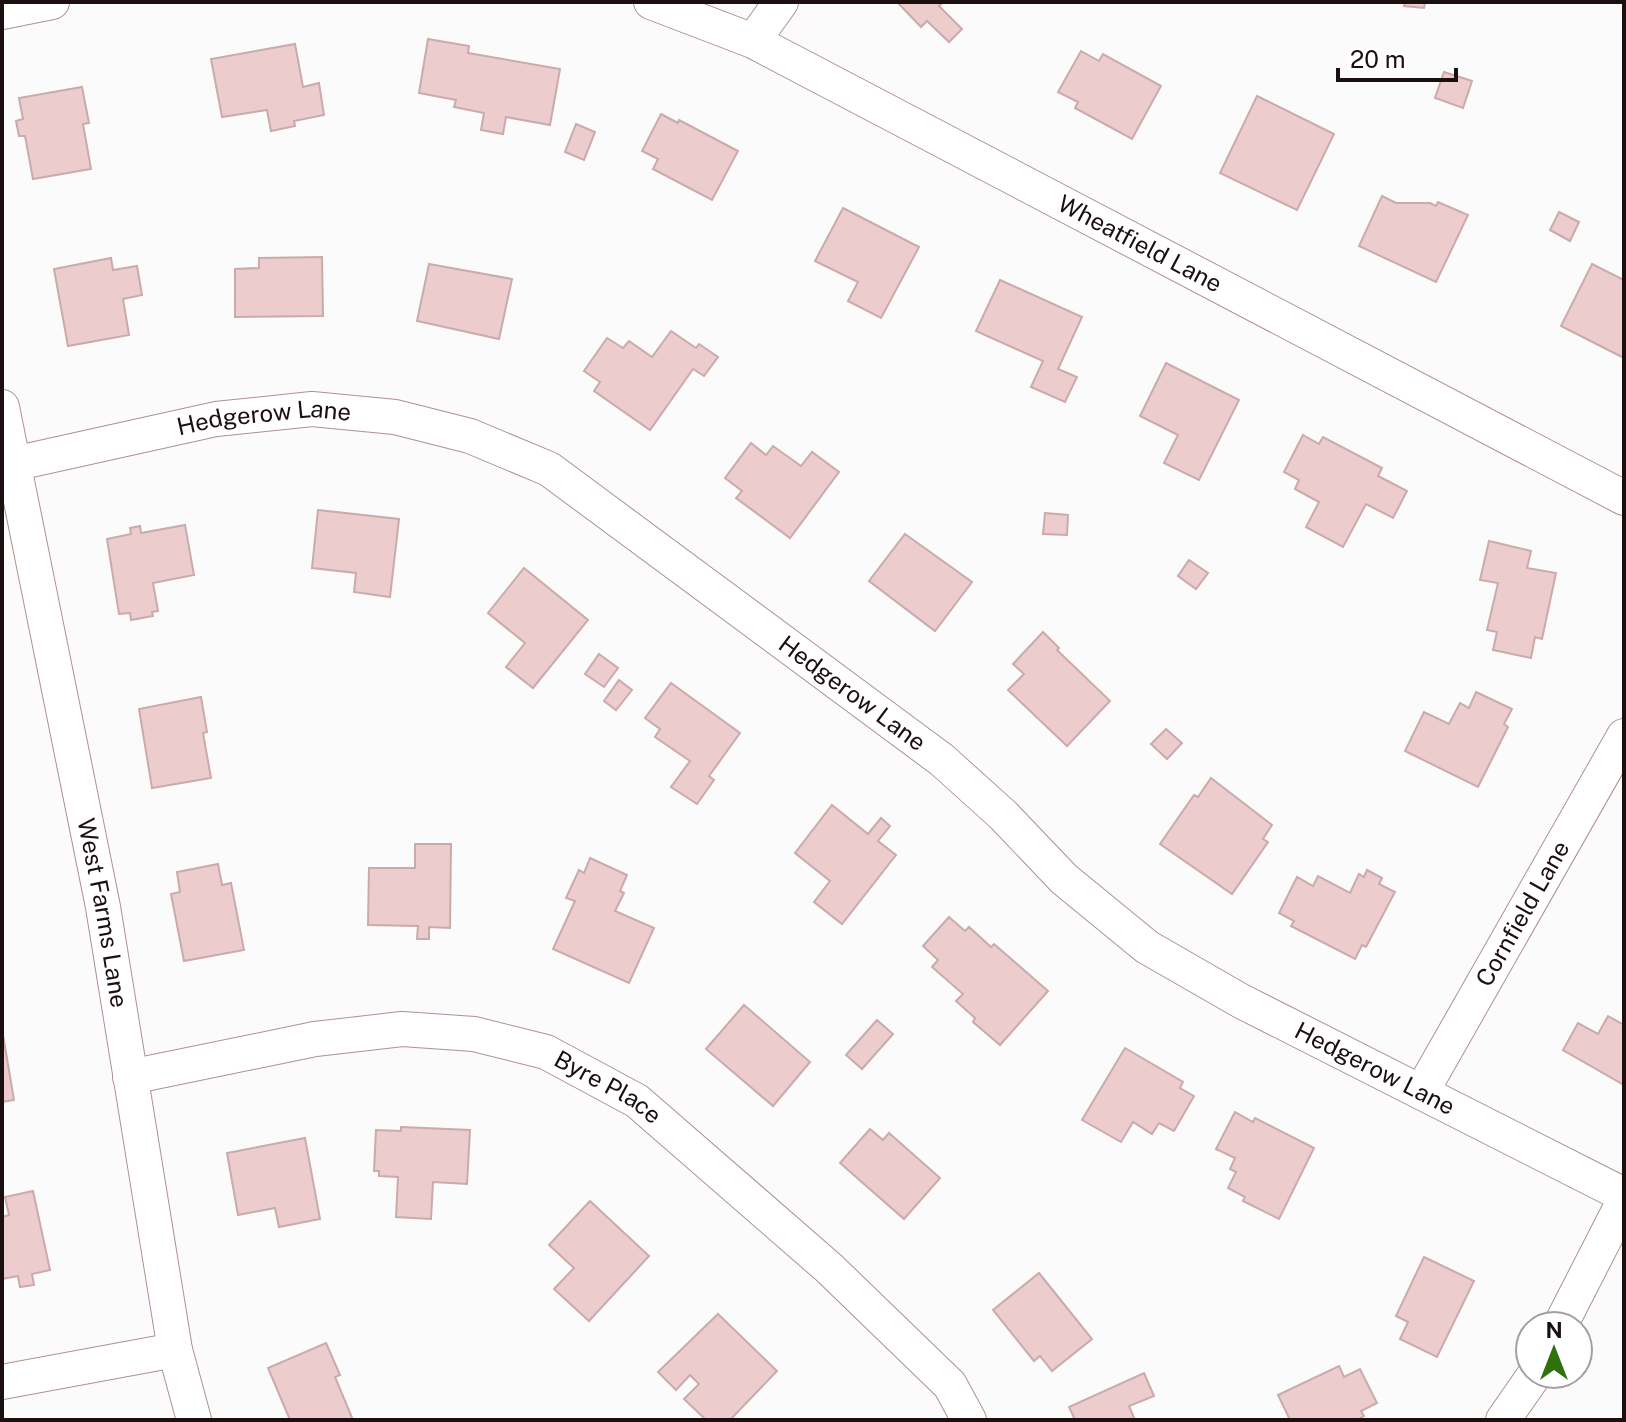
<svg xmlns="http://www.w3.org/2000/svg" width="1626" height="1422" font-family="'Public Sans',sans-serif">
  <rect width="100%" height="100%" fill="#fbfbfb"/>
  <g fill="#edcccd" stroke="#caaaab" stroke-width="2">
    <path d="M897,2h46l-4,4 23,23 -13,13 -22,-21 -6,6z"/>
    <path d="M1405,2h20l-1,6 -20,-2z"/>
    <path d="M428,39l41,7 -1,7 92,16 -10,56 -44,-8 -3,17 -22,-4 3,-17 -30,-6 2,-7 -37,-7z"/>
    <path d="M295,44l8,43 16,-4 5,32 -30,6 1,5 -24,5 -4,-21 -45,7 -11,-58z"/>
    <path d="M1081,51l18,10 4,-7 58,32 -29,53 -57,-31 3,-6 -20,-10z"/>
    <path d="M1444,72l28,9 -9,27 -28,-10z"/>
    <path d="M82,87l7,36 -6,1 8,45 -58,10 -8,-43h-6l-3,-15 7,-2 -4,-21z"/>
    <path d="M1257,96l77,38 -37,76 -77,-37z"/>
    <path d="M661,114l17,9 1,-3 59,31 -26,49 -59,-31 5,-10 -16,-8z"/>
    <path d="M576,124l19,8 -11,28 -19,-8z"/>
    <path d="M1382,196l14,7h34l6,3 2,-4 30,13 -32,67 -77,-36z"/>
    <path d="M843,208l76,39 -38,71 -33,-17 10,-19 -43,-21z"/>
    <path d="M1559,212l20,10 -9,19 -20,-11z"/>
    <path d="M322,257l1,59 -88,1v-48l24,-1v-10z"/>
    <path d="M111,258l2,12 24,-4 5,29 -19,4 6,36 -61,11 -14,-77z"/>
    <path d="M429,264l83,15 -13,60 -82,-18z"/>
    <path d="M1592,264l32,16v78l-63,-32z"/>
    <path d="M1000,280l82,37 -24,52 19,8 -12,25 -34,-15 12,-26 -67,-30z"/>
    <path d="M671,331l25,17 3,-4 19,13 -14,19 -11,-7 -43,61 -56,-39 6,-9 -16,-11 23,-33 16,10 6,-7 23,16z"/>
    <path d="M1166,363l73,37 -40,80 -35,-17 14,-28 -38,-19z"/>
    <path d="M1303,435l16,9 4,-7 59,31 -4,8 29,15 -14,27 -27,-14 -23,43 -37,-20 13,-25 -24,-13 4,-9 -15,-8z"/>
    <path d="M751,443l15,12 7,-9 28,20 11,-14 27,20 -49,66 -54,-40 6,-7 -17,-13z"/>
    <path d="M318,510l81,9 -9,78 -36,-5 2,-19 -44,-5z"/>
    <path d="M1045,513l23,2 -1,20 -24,-1z"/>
    <path d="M185,525l9,50 -41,8 5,28 -6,1 1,4 -22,4 -1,-7 -11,1 -12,-75 24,-5 -1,-6 10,-2 1,7z"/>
    <path d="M905,534l67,48 -37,49 -66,-50z"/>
    <path d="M1489,541l42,10 -4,17 29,5 -14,66 -7,-2 -4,21 -38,-8 4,-18 -10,-2 11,-47 -18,-3z"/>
    <path d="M1189,560l19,13 -12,16 -18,-13z"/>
    <path d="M524,568l64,52 -55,68 -27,-21 19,-24 -37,-30z"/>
    <path d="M1043,632l16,16 -2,2 53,51 -43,45 -59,-56 16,-16 -11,-10z"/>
    <path d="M599,654l19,14 -14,19 -19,-13z"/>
    <path d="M619,680l13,10 -16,20 -12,-9z"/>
    <path d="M671,683l69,50 -31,43 5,4 -17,24 -26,-17 19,-26 -35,-24 5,-8 -15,-11z"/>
    <path d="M1476,692l36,17 -8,15 4,3 -30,60 -73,-36 19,-39 25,12 11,-21 9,5z"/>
    <path d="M201,697l6,35 -4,1 8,45 -59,10 -13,-79z"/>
    <path d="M1166,729l16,14 -15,16 -16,-15z"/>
    <path d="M1211,778l61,47 -9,14 5,3 -36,52 -72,-50 34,-49 4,2z"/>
    <path d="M832,805l36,29 13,-16 9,8 -12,15 18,14 -54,69 -28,-22 16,-21 -35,-28z"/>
    <path d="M415,844h36l-1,84 -21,-1v12h-12l1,-13 -50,-1 1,-57h46z"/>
    <path d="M590,858l37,17 -7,16 4,2 -9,18 39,17 -25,55 -76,-34 22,-48 -9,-3 13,-28 5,3z"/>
    <path d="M218,864l4,21 9,-2 13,67 -60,11 -13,-67 9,-2 -3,-20z"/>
    <path d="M1367,870l15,8 -3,6 16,8 -29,55 -4,-2 -7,14 -64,-33 3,-5 -15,-8 18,-36 16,9 5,-10 32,17 9,-19 5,3z"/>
    <path d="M949,917l16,14 4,-4 22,20 3,-3 54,47 -48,54 -27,-23 2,-4 -19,-17 7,-7 -31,-27 6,-7 -15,-14z"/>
    <path d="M744,1005l66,57 -37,44 -67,-57z"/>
    <path d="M1608,1016l16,9v60l-61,-35 15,-27 20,11z"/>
    <path d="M877,1020l16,14 -31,35 -16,-14z"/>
    <path d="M2,1029l12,71 -12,2z"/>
    <path d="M1125,1048l58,34 -3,6 14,8 -20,35 -15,-8 -7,11 -19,-12 -12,20 -39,-22z"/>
    <path d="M1235,1112l18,10 2,-4 59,30 -35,71 -36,-18 2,-4 -17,-9 8,-16 -6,-3 5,-11 -19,-9z"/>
    <path d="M401,1127l69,3 -3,54 -34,-2 -2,37 -35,-2 2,-40 -19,-1v-5h-5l2,-41 25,1z"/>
    <path d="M870,1129l13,11 6,-7 51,45 -36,41 -64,-56z"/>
    <path d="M305,1138l15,81 -41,8 -4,-19 -37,7 -11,-62z"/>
    <path d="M33,1191l17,79 -18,4 2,11 -14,2 -2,-11 -16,3v-62l7,-2 -4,-18z"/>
    <path d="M590,1201l59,55 -60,65 -35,-32 20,-21 -25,-23z"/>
    <path d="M1424,1257l50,24 -37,76 -37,-18 8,-17 -12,-6z"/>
    <path d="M1039,1273l53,66 -40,32 -12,-15 -6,5 -41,-51z"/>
    <path d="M718,1314l59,57 -47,49h-24l-22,-21 15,-15 -9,-9 -14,15 -18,-18z"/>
    <path d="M326,1343l14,32 -5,2 18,43h-63l-22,-52z"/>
    <path d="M1339,1366l5,11 16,-8 17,34 -16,8 3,5 -7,4h-67l-12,-25z"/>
    <path d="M1144,1373l10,23 -25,10 6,14h-60l-6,-13z"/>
  </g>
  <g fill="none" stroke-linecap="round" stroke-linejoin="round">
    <defs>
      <g id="minor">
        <path id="s1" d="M651,2l102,39 871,457"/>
        <path d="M2,12l50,-10"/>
        <path d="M753,41l28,-39"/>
        <path id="s2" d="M2,407l101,500 72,443 19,70"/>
        <path id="s3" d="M13,464l203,-45 96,-10 83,8 75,19 79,33 393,291 61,55 61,64 83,68 94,54 383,194"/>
        <path id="s4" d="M130,1077l185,-38 87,-10 72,5 72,18 91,49 192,167 121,117 19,35"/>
        <path id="s5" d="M1422,1091l202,-355"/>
        <path d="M1560,1326l64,-125"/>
        <path d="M2,1382l173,-32"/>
        <path d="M1503,1420l32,-46"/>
      </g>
    </defs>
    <use href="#minor" stroke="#b09091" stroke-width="36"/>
    <use href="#minor" stroke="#fff" stroke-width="34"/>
  </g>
  <g text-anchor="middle" stroke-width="6" stroke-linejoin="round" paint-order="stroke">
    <g font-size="24" fill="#1b0f10" stroke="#fff">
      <text dy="8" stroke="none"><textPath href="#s1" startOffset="546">Wheatfield Lane</textPath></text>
      <text dy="8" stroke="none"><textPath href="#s3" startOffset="256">Hedgerow Lane</textPath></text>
      <text dy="8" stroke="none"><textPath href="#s3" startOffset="928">Hedgerow Lane</textPath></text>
      <text dy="8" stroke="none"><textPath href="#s2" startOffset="516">West Farms Lane</textPath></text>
      <text dy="8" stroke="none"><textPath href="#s5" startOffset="204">Cornfield Lane</textPath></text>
      <text dy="8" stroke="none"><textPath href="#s3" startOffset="1576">Hedgerow Lane</textPath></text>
      <text dy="8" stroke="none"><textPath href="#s4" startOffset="494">Byre Place</textPath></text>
    </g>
  </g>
  <rect width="1626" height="1422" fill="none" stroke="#1b0f10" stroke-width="8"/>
  <g transform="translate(1554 1350)"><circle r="38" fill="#ffffff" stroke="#a49f9f" stroke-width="2"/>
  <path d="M0-6L14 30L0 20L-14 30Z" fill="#2e710d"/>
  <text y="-12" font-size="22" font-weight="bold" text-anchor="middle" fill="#1b0f10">N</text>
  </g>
  <path d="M1338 68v12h118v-12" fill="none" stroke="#1b0f10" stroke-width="4"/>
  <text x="1350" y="68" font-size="24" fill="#1b0f10" stroke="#ffffff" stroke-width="6" paint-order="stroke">20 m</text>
</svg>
